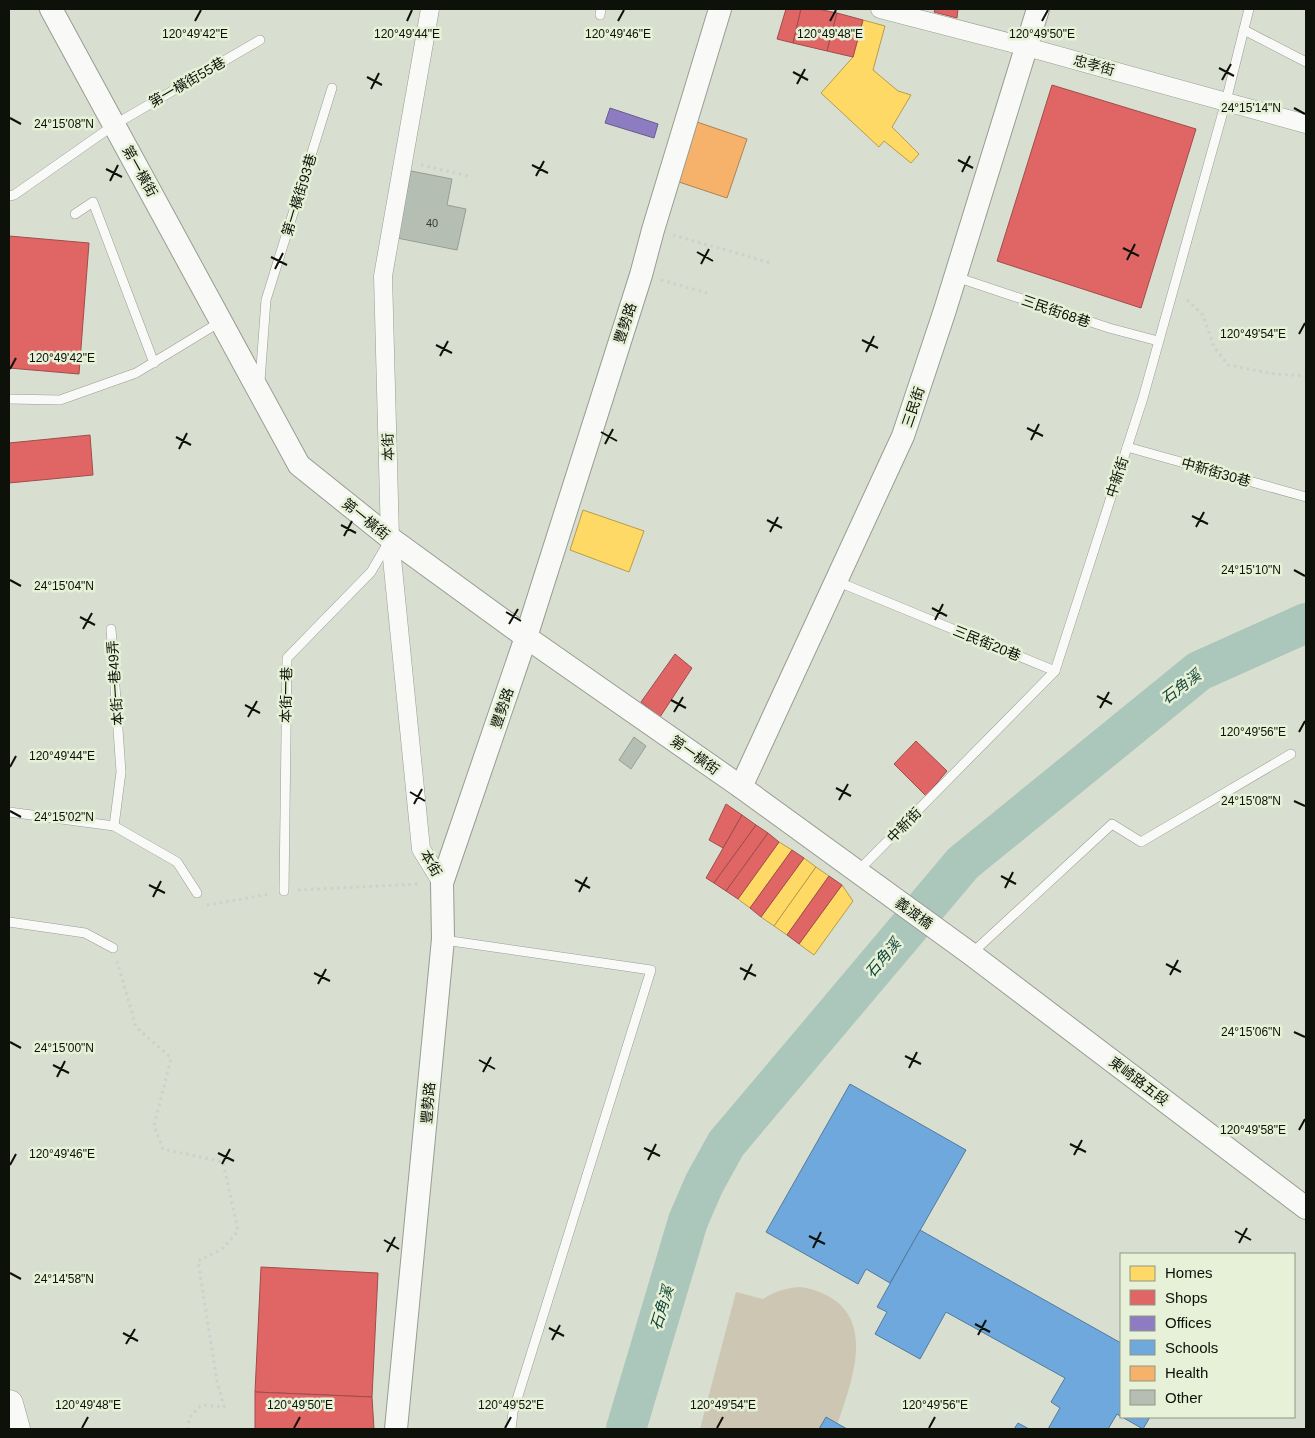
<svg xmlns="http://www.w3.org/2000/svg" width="1315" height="1438" font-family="Arial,'Noto Sans TC',sans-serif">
  <rect width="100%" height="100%" fill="#d8ded0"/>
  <path fill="#ccc6b3" d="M800,1287c13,2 22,5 33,12 43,29 15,91 3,130h-136l36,-137 27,7c12,-8 23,-11 37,-12z"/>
  <g fill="#ffd966" stroke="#b79d4a">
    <path d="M863,20l22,6 -12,44 25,21 13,4 -19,32 27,27 -8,9 -27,-22 -5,6 -58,-54 32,-36z"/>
    <path d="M583,510l61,21 -15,41 -59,-22z"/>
    <path d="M779,842l13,8 -42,58 -12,-9z"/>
    <path d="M804,858l12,9 -42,59 -13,-9z"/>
    <path d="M816,867l13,9 -42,59 -13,-9z"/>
    <path d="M842,885l11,16 -39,54 -15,-11z"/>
  </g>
  <g fill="#e06666" stroke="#a14c4a">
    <path d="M786,9h15l-8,34 -16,-4z"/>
    <path d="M801,9h17l19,4 -10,38 -34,-8z"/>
    <path d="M935,9h23l-1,9 -23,-6z"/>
    <path d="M837,13l26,7 -10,37 -26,-6z"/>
    <path d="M1052,85l144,44 -55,179 -144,-47z"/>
    <path d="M9,236l80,7 -10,131 -70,-6z"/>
    <path d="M90,435l3,40 -84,8v-40z"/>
    <path d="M675,654l17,14 -32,49 -19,-15z"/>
    <path d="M916,741l31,30 -21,25 -32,-32z"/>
    <path d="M726,804l16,11 -19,33 -14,-8z"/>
    <path d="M742,815l14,10 -42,58 -8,-5z"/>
    <path d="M756,825l12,8 -42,58 -12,-8z"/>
    <path d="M768,833l11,9 -41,57 -12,-8z"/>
    <path d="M792,850l12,8 -43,59 -11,-9z"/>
    <path d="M829,876l13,9 -43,59 -12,-9z"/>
    <path d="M261,1267l117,6 -6,124 -117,-5z"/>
    <path d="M255,1392l117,5 2,32h-119z"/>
  </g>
  <path fill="#8e7cc3" stroke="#685c8b" d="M610,108l48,16 -4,14 -49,-15z"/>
  <g fill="#6fa8dc" stroke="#527b9d">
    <path d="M850,1084l116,66 -76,133 -24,-14 -8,15 -92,-52z"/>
    <path d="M920,1230l201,113v74l-4,-3 -9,15h-60l12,-21 -9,-6 14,-24 -119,-66 -26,47 -45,-25 12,-22 -10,-5z"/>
    <path d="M826,1417l21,12h-28z"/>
    <path d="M1122,1417h28l-7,12z"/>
    <path d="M1018,1423l11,6h-15z"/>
  </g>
  <path fill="#f6b26b" stroke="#b0824e" d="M697,122l50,17 -20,59 -51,-17z"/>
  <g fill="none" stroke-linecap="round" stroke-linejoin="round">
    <path stroke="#abc6ba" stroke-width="40" d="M626,1429l62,-208 16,-37 22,-40 237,-281 236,-192 107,-48"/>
  </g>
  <g fill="#b5beb3" stroke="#979d94">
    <path d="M411,171l41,8 -5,26 19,4 -9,41 -60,-12z"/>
    <path d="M634,737l12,9 -15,23 -12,-9z"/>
  </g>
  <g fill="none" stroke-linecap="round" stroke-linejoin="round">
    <defs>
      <g id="service">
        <path d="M600,15l1,-6"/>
        <path d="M1244,30l62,32"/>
        <path d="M9,196l5,-1 100,-70 146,-85"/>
        <path d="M75,214l18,-12 61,161"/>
        <path d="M956,277l153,51 49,13"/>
        <path d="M260,381l6,-81 66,-212"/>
        <path d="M9,399l51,1 76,-27 84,-51"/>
        <path d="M1127,447l179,50"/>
        <path d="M836,581l219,90"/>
        <path d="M111,629l10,143 -7,54"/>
        <path d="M9,812l105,14 63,36 20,31"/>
        <path d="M857,872l198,-201 88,-273 83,-297 23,-92"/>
        <path d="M284,891l3,-233 84,-86 17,-29"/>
        <path d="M9,922l76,11 28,15"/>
        <path d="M444,940l207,30 -138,442 -2,17"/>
        <path d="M971,954l141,-130 29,18 150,-88"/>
      </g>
      <g id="minor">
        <path d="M430,9l-47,267 7,262 31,311 21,34"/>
        <path d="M880,9l147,38 279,77"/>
      </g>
      <g id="tertiary">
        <path d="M51,9l248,456 91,73 136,99 215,150 230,167 335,254"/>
        <path d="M741,787l162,-351 42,-126 93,-301"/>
        <path d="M396,1429l47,-490 -1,-56 84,-246 115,-362 12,-45 67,-221"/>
      </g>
      <path id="primary" d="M9,1404l7,25"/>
    </defs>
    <use href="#service" stroke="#989d92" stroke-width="10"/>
    <use href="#minor" stroke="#989d92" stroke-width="19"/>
    <use href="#tertiary" stroke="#989d92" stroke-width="24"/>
    <use href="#primary" stroke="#989d92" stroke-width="29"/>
    <g stroke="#cfd0cd" stroke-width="3" stroke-dasharray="2.5 4" stroke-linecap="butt">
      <path d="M421,165l48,11"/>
      <path d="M673,235l98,28"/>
      <path d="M661,280l46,13"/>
      <path d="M1187,300l16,15 11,32 14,18 47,9 31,2"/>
      <path d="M298,890l121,-6"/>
      <path d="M207,905l63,-11"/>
      <path d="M117,961l19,66 35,31 -17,68 9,23 60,13 15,69 -16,18 -24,12 19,120 7,26 -23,-2 -12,13 -1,11"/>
    </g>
    <use href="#service" stroke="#f9faf8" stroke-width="9"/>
    <use href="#minor" stroke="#f9faf8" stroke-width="18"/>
    <use href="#tertiary" stroke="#f9faf8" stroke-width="22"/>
    <use href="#primary" stroke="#f9faf8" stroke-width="28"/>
  </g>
  <path fill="none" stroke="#0e1109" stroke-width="2" d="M195,21l6,-11M407,21l5,-11M618,21l6,-11M830,21l6,-11M1042,21l6,-11M1219,68l15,8M793,72l15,8M367,77l15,8M1222,80l9,-16M797,84l8,-15M371,89l8,-16M1294,108l11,6M10,118l11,6M958,160l15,8M532,165l16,8M106,169l16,8M962,172l8,-16M536,176l8,-15M110,181l8,-16M1123,248l16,8M697,252l16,9M271,257l16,8M1127,260l8,-16M701,264l8,-15M275,269l8,-16M1299,334l6,-11M862,340l16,8M436,345l16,8M866,352l8,-16M440,356l8,-15M10,369l6,-11M1027,428l16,8M601,432l16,9M176,437l15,8M1031,440l8,-16M605,444l8,-15M179,449l8,-16M1192,516l16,8M767,520l15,8M341,525l15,8M1196,527l8,-15M770,532l8,-15M344,536l8,-15M1294,570l11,6M10,580l11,6M932,608l15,8M506,612l15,9M80,617l15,8M935,620l8,-16M509,624l9,-15M83,629l9,-16M1097,696l15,8M671,700l15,8M245,705l15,8M1100,708l9,-16M674,712l9,-15M248,717l9,-16M1299,732l6,-11M10,767l6,-11M836,788l15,8M410,792l15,9M839,800l9,-16M1294,801l11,5M414,804l8,-15M10,811l11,6M1001,876l15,8M575,880l15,8M149,885l16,8M1005,888l8,-16M579,892l8,-15M153,897l8,-16M1166,964l15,8M740,968l16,8M314,973l16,8M1170,975l8,-15M744,980l8,-16M318,984l8,-15M1294,1032l11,5M10,1042l11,6M905,1056l16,8M479,1060l16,9M53,1065l16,8M909,1068l8,-16M483,1072l8,-15M57,1077l8,-16M1299,1130l6,-11M1070,1144l16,8M644,1148l16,8M218,1153l16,8M1074,1155l8,-15M648,1160l8,-16M222,1164l8,-15M10,1165l6,-11M1235,1231l16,9M809,1236l16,8M384,1240l15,9M1239,1243l8,-15M813,1248l8,-16M387,1252l8,-15M10,1273l11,6M975,1324l15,8M549,1328l15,8M123,1333l15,8M978,1335l8,-15M552,1340l8,-15M126,1344l9,-15M82,1428l6,-11M294,1428l6,-11M505,1428l6,-11M717,1428l6,-11M929,1428l6,-11"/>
  <g text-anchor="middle" stroke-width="5" stroke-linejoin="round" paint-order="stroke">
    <g font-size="11" fill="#383c34">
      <text x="432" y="227">40</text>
    </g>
    <g font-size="14" fill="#0e1109" stroke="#e6f1d7">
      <text transform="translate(1094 65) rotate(15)" y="5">忠孝街</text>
      <text transform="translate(187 82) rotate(-30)" y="5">第一橫街55巷</text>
      <text transform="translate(140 171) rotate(61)" y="5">第一橫街</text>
      <text transform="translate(299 195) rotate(-73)" y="5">第一橫街93巷</text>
      <text transform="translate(1056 311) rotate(19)" y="5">三民街68巷</text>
      <text transform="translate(625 323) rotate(-72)" y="5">豐勢路</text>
      <text transform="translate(913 407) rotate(-71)" y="5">三民街</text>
      <text transform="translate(388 447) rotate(-92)" y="5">本街</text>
      <text transform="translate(1216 472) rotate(16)" y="5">中新街30巷</text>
      <text transform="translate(1117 477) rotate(-72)" y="5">中新街</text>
      <text transform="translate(366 519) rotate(39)" y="5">第一橫街</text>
      <text transform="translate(987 643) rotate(22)" y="5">三民街20巷</text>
      <text transform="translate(115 683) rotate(-94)" y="5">本街一巷49弄</text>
      <text transform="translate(286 695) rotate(-89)" y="5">本街一巷</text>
      <text transform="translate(502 708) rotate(-71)" y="5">豐勢路</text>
      <text transform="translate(695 755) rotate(35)" y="5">第一橫街</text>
      <text transform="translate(904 825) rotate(-46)" y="5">中新街</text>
      <text transform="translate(431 863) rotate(60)" y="5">本街</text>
      <text transform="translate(914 913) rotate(36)" y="5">義渡橋</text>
      <text transform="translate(1139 1081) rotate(37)" y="5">東崎路五段</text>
      <text transform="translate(428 1103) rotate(-85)" y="5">豐勢路</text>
    </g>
    <g font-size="15" font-style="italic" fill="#0b3f33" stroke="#e6f1d7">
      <text transform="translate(1181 687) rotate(-37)" y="5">石角溪</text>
      <text transform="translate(883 958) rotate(-50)" y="5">石角溪</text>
      <text transform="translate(662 1308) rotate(-73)" y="5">石角溪</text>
    </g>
  </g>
  <g font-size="12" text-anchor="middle" fill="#0e1109" stroke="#e6f1d7" stroke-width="5" stroke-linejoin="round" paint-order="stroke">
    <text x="195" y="38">120°49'42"E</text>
    <text x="407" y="38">120°49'44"E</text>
    <text x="618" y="38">120°49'46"E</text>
    <text x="830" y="38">120°49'48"E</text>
    <text x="1042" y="38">120°49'50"E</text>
    <text x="1251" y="112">24°15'14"N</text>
    <text x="64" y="128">24°15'08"N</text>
    <text x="1253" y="338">120°49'54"E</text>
    <text x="62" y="362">120°49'42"E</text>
    <text x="1251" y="574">24°15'10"N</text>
    <text x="64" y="590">24°15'04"N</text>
    <text x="1253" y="736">120°49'56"E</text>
    <text x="62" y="760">120°49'44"E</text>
    <text x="1251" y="805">24°15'08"N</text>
    <text x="64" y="821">24°15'02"N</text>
    <text x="1251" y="1036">24°15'06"N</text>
    <text x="64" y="1052">24°15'00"N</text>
    <text x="1253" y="1134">120°49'58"E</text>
    <text x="62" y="1158">120°49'46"E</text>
    <text x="64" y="1283">24°14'58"N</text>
    <text x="88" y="1409">120°49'48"E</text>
    <text x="300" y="1409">120°49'50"E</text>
    <text x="511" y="1409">120°49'52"E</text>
    <text x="723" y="1409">120°49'54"E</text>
    <text x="935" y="1409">120°49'56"E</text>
  </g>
  <rect width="1315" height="1438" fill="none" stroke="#0e1109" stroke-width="20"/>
  <rect x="1120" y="1253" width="175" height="165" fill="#e6f1d7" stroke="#909785"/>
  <rect x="1130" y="1266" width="25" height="15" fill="#ffd966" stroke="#909785"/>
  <text x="1165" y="1278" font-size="15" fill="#0e1109">Homes</text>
  <rect x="1130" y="1290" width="25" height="15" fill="#e06666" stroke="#909785"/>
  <text x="1165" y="1303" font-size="15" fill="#0e1109">Shops</text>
  <rect x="1130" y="1316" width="25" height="15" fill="#8e7cc3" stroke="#909785"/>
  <text x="1165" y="1328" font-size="15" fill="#0e1109">Offices</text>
  <rect x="1130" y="1340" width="25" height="15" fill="#6fa8dc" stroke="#909785"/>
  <text x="1165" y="1353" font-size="15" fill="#0e1109">Schools</text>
  <rect x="1130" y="1366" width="25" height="15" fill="#f6b26b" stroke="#909785"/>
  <text x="1165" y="1378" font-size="15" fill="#0e1109">Health</text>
  <rect x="1130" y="1390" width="25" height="15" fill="#b5beb3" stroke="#909785"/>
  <text x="1165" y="1403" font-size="15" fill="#0e1109">Other</text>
</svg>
